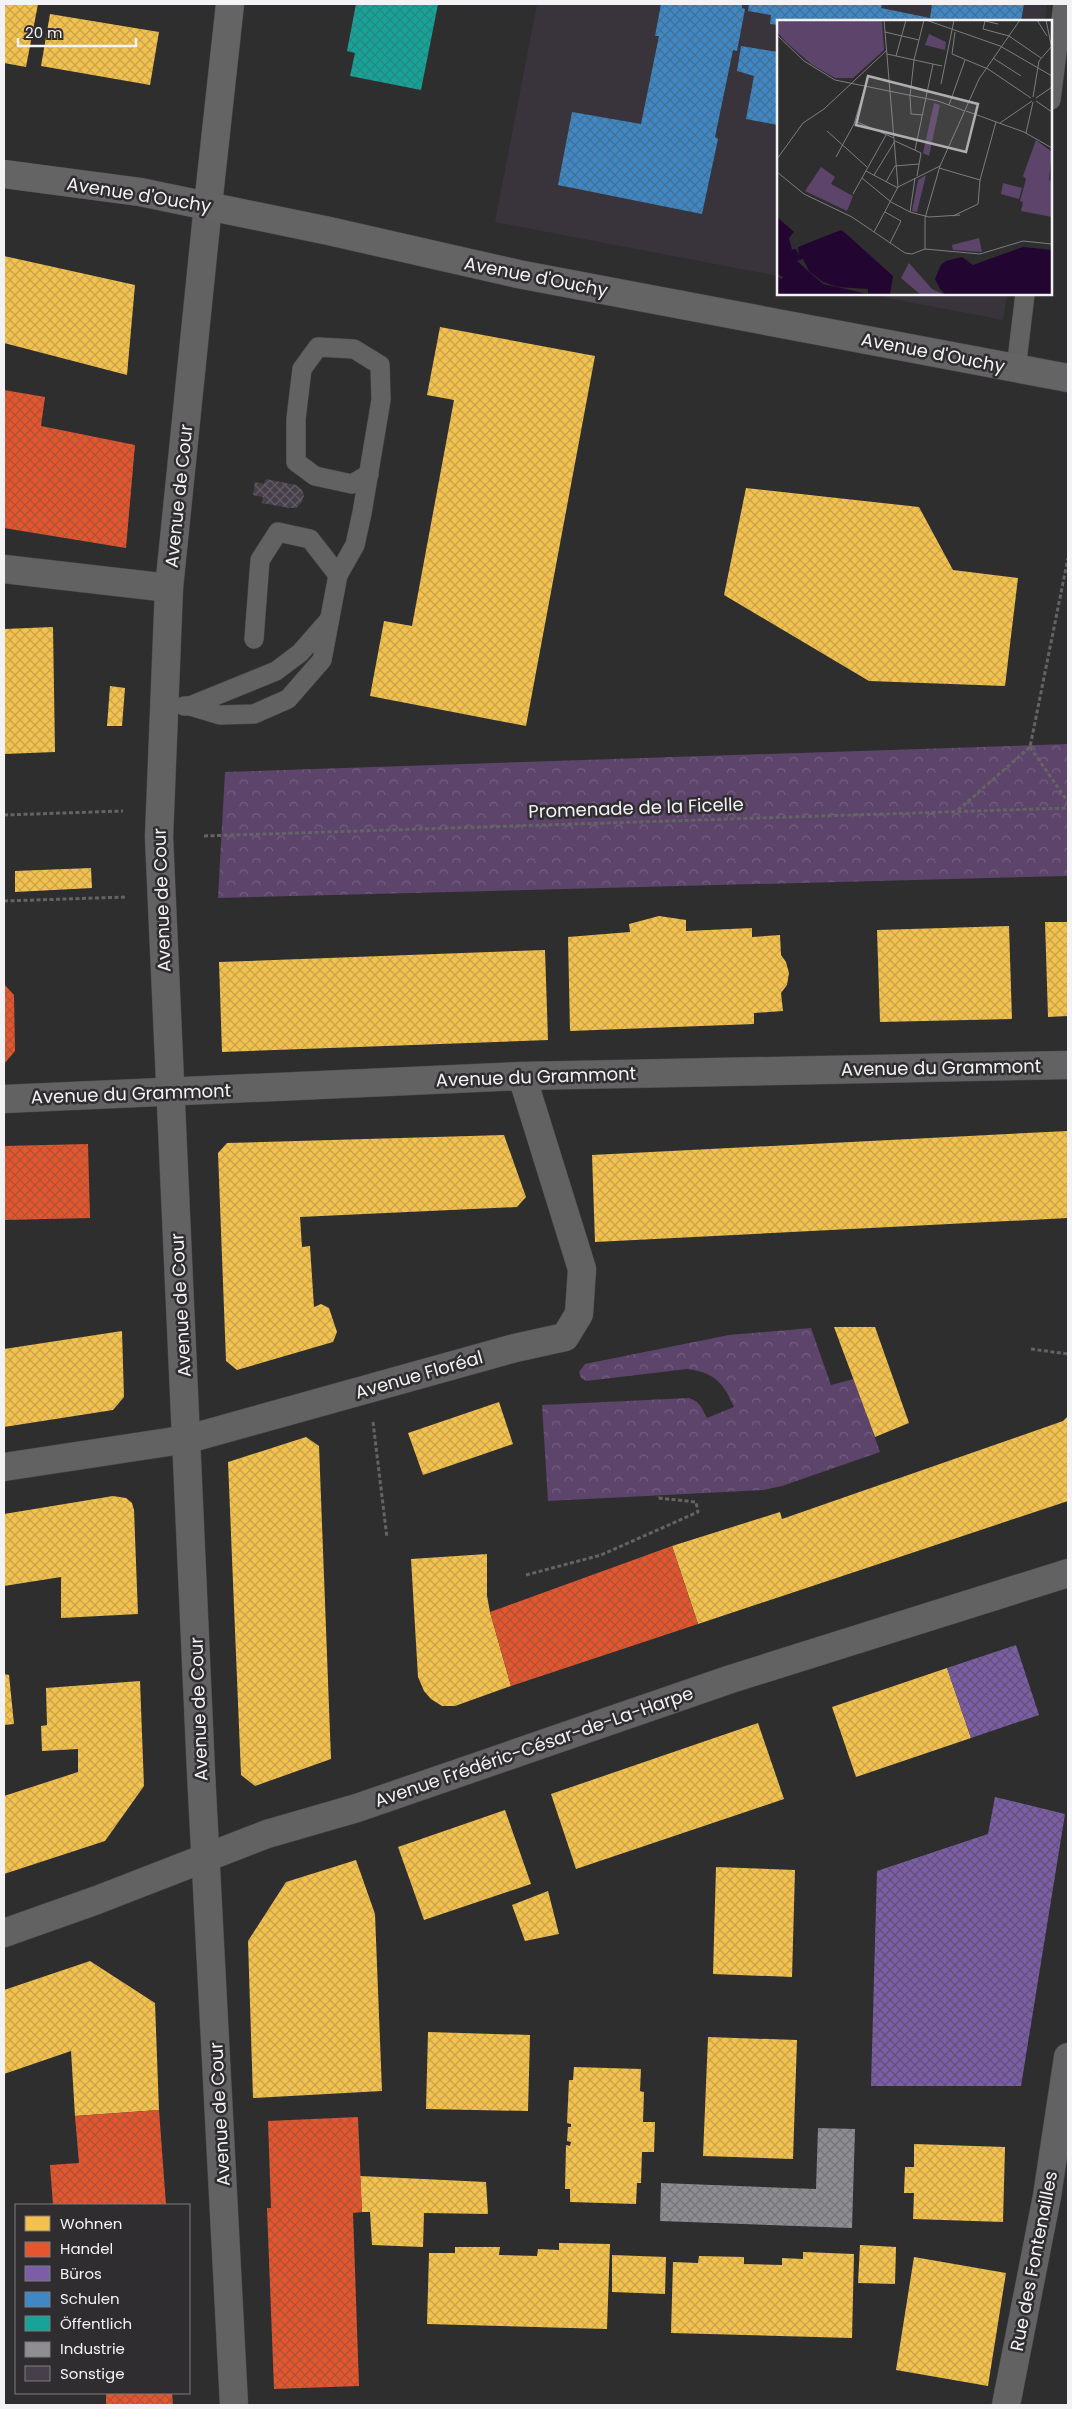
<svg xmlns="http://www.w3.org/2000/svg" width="1072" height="2409" font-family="Poppins,sans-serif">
  <defs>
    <pattern id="park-crowns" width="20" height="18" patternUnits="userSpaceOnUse" patternTransform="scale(1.25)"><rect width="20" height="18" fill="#5c446b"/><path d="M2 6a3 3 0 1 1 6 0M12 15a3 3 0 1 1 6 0" fill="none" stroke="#745f81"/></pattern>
    <pattern id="homes-cross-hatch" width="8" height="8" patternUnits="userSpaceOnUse" patternTransform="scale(1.25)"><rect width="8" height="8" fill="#f2c14e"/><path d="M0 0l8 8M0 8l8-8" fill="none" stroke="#c8a34d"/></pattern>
    <pattern id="shops-cross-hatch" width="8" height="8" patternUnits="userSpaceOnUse" patternTransform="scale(1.25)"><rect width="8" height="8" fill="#e4572e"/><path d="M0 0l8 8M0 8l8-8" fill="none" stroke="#ae5237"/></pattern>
    <pattern id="offices-cross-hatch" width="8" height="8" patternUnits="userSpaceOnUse" patternTransform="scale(1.25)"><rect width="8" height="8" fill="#7b5ea7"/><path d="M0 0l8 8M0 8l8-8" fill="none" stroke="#605273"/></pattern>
    <pattern id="schools-cross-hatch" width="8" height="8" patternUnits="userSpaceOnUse" patternTransform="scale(1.25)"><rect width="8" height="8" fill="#3f88c5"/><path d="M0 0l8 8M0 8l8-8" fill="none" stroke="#436f93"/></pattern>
    <pattern id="public-cross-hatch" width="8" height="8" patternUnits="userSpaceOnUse" patternTransform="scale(1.25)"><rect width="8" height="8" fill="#17a398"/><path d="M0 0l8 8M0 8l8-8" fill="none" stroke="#268880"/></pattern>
    <pattern id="industry-cross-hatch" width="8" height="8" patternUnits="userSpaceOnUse" patternTransform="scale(1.25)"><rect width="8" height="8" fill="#8d8d92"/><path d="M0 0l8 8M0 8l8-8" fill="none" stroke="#757578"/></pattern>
    <pattern id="building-cross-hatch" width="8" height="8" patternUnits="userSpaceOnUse" patternTransform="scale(1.25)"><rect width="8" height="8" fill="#47404b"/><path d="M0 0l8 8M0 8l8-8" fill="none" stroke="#625c66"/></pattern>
  </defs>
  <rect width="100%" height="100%" fill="#2f2e2f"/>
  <g fill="#39343b">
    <path d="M537,4h510l-2,17h-267v255l-283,-54z"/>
    <path d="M868,294h139l-4,26z"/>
  </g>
  <g fill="url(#park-crowns)">
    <path d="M1068,744v132l-850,22 7,-126z"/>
    <path d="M811,1328l20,57 23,-6 26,73 -98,34 -19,4 -215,11 -6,-96 147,-7c12,4 13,11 18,20l27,-11c-11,-25 -19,-34 -47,-38l-101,12 -5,-3 -2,-6 6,-8 144,-29z"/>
  </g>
  <g fill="url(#homes-cross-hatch)">
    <path d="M4,4h34l-12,63 -22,-4z"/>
    <path d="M50,14l109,18 -9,53 -109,-19z"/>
    <path d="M4,256l131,29 -8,90 -123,-32z"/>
    <path d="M440,327l155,29 -69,370 -156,-30 14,-75 28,5 42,-226 -27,-5z"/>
    <path d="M746,488l173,19 34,63 65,8 -13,108 -136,-5 -145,-86z"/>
    <path d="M53,627l2,125 -51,2v-125z"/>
    <path d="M110,686l15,2 -3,38h-15z"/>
    <path d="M91,868l1,20 -77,4v-21z"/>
    <path d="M659,916l27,4v11l66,-3v9l28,-2 1,20 5,7 3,11 -2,12 -6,8 2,18 -29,2v11l-184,7 -2,-94 62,-5 -1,-8z"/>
    <path d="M1045,922h23v94l-20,1z"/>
    <path d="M1009,926l3,93 -132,3 -3,-92z"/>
    <path d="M545,950l3,90 -326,12 -3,-90z"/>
    <path d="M1068,1131v87l-473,24 -3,-87z"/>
    <path d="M504,1135l22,62 -9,10 -217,10 2,30 8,-1 4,61 7,-3 8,4 8,24 -4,10 -96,28 -11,-9 -8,-208 9,-10z"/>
    <path d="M834,1327h41l34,96 -34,14z"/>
    <path d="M122,1331l2,66 -11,13 -109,17v-78z"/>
    <path d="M499,1402l14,42 -90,31 -15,-42z"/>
    <path d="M1068,1416v85l-370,123 -26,-78 108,-34 2,7 281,-98z"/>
    <path d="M306,1437l13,9 12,313 -76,27 -14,-11 -13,-313z"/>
    <path d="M113,1496l13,2 6,5 2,7 4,104 -77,4v-41l-57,9v-72z"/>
    <path d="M487,1554v42l3,16 21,74 -56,20h-13l-11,-7 -7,-8 -6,-14 -7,-118z"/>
    <path d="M947,1668l24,70 -115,39 -24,-70z"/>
    <path d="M4,1674l5,1 5,49 -10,1z"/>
    <path d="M140,1681l4,105 -39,55 -101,33v-78l74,-24v-23l-36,2 -1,-25 6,-1 -1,-37z"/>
    <path d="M758,1723l26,76 -208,70 -25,-75z"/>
    <path d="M505,1810l26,74 -107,36 -26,-73z"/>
    <path d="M356,1860l19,54 7,177 -129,7 -5,-157 38,-59z"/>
    <path d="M716,1867l79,3 -3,107 -79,-3z"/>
    <path d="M548,1891l11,43 -34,7 -13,-36z"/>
    <path d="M90,1961l65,42 4,107 -84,6 -4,-65 -67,23v-84z"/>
    <path d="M428,2032l102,3 -2,76 -102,-2z"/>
    <path d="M708,2037l89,3 -4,119 -90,-3z"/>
    <path d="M574,2067l67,2 -1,22 4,1 -1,30h12l-1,30h-12l-1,31h-4l-1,21 -66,-2v-13h-5l1,-44 4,1 1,-4 -4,-1 1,-14h3v-3l-4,-1 2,-43h4z"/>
    <path d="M914,2144l91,3 -2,75 -90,-3 1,-26h-10l1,-26h9z"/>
    <path d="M360,2176l126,6 2,32 -64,-1 -1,34 -51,-2 -2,-33h-8z"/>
    <path d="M559,2243l51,1 -3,85 -180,-5 2,-71h26v-6h45l-1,8 38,1 1,-7 21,1z"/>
    <path d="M860,2245l36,2 -1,37 -37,-1z"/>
    <path d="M803,2252l51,2 -2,84 -181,-5 2,-71 25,1 1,-7 45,1v7l38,1v-7l21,1z"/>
    <path d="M612,2255l54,2 -1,37 -53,-2z"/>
    <path d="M914,2257l92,16 -18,113 -92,-16z"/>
  </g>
  <g fill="url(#shops-cross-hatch)">
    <path d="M4,390l41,7 -4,29 94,19 -9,103 -122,-20z"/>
    <path d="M4,984l10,11 1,56 -11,13z"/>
    <path d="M88,1144l2,74 -86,2v-74z"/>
    <path d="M672,1546l26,78 -187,62 -21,-74z"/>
    <path d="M159,2110l7,95h-113l-3,-40 29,-2 -4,-47z"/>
    <path d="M358,2117l4,95 -9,1 6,173 -85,3 -7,-181h4l-3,-87z"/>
    <path d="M106,2393h66l1,12h-67z"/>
  </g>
  <g fill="url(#offices-cross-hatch)">
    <path d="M1016,1645l23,70 -68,23 -24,-70z"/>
    <path d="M995,1797l70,17 -44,272h-150l6,-215 111,-37z"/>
  </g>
  <g fill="url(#schools-cross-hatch)">
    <path d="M661,4h81v4l3,1 -8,42 -4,-1 -18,87 3,2 -16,75 -144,-29 14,-73 69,12 18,-88h-4z"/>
    <path d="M749,4h133l-1,4 49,10 2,-14h92l-3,17h-243v4l-8,-1 1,-9 -23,-4z"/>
    <path d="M741,46l37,6v73l-32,-6 8,-43 -17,-5z"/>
  </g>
  <path fill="url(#public-cross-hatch)" d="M356,4h82l-17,86 -71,-14 5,-23 -8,-2z"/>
  <path fill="url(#industry-cross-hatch)" d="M818,2128l37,1 -3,99 -192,-7 1,-38 155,6z"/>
  <path fill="url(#building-cross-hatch)" d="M266,479l30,6 6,5 2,6 -3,7 -5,5h-6l-28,-5 1,-6 -10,-2 2,-13 9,2z"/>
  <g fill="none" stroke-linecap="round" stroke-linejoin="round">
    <defs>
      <g id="service">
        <path d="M1051,100l12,-96"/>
        <path d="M1016,369l9,-75"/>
        <path d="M338,575l17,-30 7,-32 19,-113 -1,-35 -26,-16 -36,-2 -16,22 -6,50v43l19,14 37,8 17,-10"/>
        <path d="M184,706h6l86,-35 24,-18 29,-33"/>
        <path d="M190,706l30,9 34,-1 34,-15 34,-39 16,-85 -28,-36 -32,-7 -18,28 -6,79"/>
      </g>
      <g id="minor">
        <path d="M4,569l165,19"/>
        <path d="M4,1099l518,-23 546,-11"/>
        <path d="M4,1467l184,-28 327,-91 50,-11 14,-23 3,-45 -60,-193"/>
        <path d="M1006,2405l41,-209 21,-139"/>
      </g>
      <g id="tertiary">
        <path d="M208,205l-39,383 -10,249 42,935 33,633"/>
        <path d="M4,1933l93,-33 170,-66 90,-26 374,-129 337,-106"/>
      </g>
      <g id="secondary">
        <path d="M4,174l136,18 189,39 189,43 550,104"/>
        <path d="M208,205l22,-201"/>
      </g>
    </defs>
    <use href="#service" stroke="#4a494b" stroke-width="20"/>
    <use href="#minor" stroke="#4a494b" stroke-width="29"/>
    <use href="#tertiary" stroke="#4a494b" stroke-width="29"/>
    <use href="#secondary" stroke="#4a494b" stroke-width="29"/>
    <g stroke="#646464" stroke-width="3" stroke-dasharray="4 2.5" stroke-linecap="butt">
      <path d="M1030,747l38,55"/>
      <path d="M958,810l72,-63 38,-189"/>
      <path d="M4,815l119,-4"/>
      <path d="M204,836l864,-28"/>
      <path d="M4,901l123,-4"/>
      <path d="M1031,1349l37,5"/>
      <path d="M373,1422l14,116"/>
      <path d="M526,1575l75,-20 97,-43 -2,-10 -38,-4v-2"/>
    </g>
    <use href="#service" stroke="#626262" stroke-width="19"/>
    <use href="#minor" stroke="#626262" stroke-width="28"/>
    <use href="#tertiary" stroke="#626262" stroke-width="28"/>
    <use href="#secondary" stroke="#656465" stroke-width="28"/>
  </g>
  <g text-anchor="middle" stroke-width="5" stroke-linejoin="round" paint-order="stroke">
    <g font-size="18" fill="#f3f2f4" stroke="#2f2d30">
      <text transform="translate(139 195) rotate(9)" y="6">Avenue d'Ouchy</text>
      <text transform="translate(536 277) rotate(11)" y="6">Avenue d'Ouchy</text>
      <text transform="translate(933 353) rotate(11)" y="6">Avenue d'Ouchy</text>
      <text transform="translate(179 496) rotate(-84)" y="6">Avenue de Cour</text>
      <text transform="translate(636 808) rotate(-2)" y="6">Promenade de la Ficelle</text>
      <text transform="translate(162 900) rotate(-92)" y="6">Avenue de Cour</text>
      <text transform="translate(941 1068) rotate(-1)" y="6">Avenue du Grammont</text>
      <text transform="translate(536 1077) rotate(-2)" y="6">Avenue du Grammont</text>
      <text transform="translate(131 1094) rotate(-2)" y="6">Avenue du Grammont</text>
      <text transform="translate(181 1305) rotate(-93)" y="6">Avenue de Cour</text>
      <text transform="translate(419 1375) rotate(-16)" y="6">Avenue Floréal</text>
      <text transform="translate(199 1709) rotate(-92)" y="6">Avenue de Cour</text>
      <text transform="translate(534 1747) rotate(-19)" y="6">Avenue Frédéric-César-de-La-Harpe</text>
      <text transform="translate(220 2114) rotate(-93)" y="6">Avenue de Cour</text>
      <text transform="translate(1034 2261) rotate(-79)" y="6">Rue des Fontenailles</text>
    </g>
  </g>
  <g transform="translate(777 20)">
    <rect width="275" height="275" fill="#2f2e2f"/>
    <path d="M226,163l19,5 -3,11 -18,-5zM202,218l3,14 -29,-2 -1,-5z" fill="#5c446b"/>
    <path d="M0,0h105l2,30 -31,28h-18l-24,-14 -25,-22 -9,-10zM152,14l17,8 -1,8 -20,-5zM157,83l6,2 -11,51 -6,-3zM259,120l16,12 -3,28 3,1v36l-31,-6 2,-9 -3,-1 6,-22 -3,-3zM44,147l14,10 -4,7 22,12 -6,15 -42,-20zM149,155l-9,37 -5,-1 6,-31zM132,243l23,26 13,6h-24l-20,-17z" fill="#5c446b"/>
    <path d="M0,197l17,15 -5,6 3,11 -3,1 7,-1 3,6 -1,-8 43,-17 3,2 49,44 -3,19h-113v-19l4,3 2,-2 -6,-3zM26,239l6,12 14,11 15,5 30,2v5l-45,-10 -26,-23zM246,227l29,3v45h-106l-6,-6 -5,-10 6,-14 5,-4 16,-4 11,8z" fill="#220531" fill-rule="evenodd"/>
    <path fill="none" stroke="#7d7c7e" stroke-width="1" d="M149,0l74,26 52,30M260,0l10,16M269,0l6,29M221,4l-13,-3 -2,8 26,7 32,22M108,12l34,8M178,12l-3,22 36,15 43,29M0,15l27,26 31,19 103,21 27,10M110,34l55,12M119,36l10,-36M216,38l28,18M164,64l13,-64M256,77l6,-36 12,-14M259,78l16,-11M259,81l16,11M172,85l16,-45M189,91l58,21 28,16M146,95l-12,-1 -1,-18 4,-36 10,-40M78,101l39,17M223,103l32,-22M50,111l40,36M249,113l7,-31M138,130l18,-86M59,137l18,-33 11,-37M0,139l26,-36 21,-14 62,-58M162,148l41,12M89,151l32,17M0,152l27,22 48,23 53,36 7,1 13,-5v-31l15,-52 39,-87 41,-59M97,155l21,-34 26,12 -4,23M85,158l29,24 19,10 19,5 31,-2M109,162l9,-16 24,-2M121,167l42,-21M76,174l33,-59M108,192l16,9 -11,22M133,192l5,-34M176,196l25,-12 2,-24 16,-58M97,212l24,-45 -14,-167M148,229l55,5 43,-13 29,3"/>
    <path fill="#aeadaf" fill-opacity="0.15" stroke="#aeadaf" stroke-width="2.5" d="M91,56l110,28 -12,48 -110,-27z"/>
    <rect width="275" height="275" fill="none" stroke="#f3f2f4" stroke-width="2.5"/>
  </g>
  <rect width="1072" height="2409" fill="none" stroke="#f3f2f4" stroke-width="10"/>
  <rect x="15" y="2204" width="175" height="190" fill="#2f2d30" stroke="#7d7c7e"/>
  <rect x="25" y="2216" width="25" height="15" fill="#f2c14e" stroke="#7d7c7e"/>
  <text x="60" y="2229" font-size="15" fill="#f3f2f4">Wohnen</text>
  <rect x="25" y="2242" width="25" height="15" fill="#e4572e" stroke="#7d7c7e"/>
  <text x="60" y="2254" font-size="15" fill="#f3f2f4">Handel</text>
  <rect x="25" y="2266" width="25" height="15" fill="#7b5ea7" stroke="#7d7c7e"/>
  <text x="60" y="2279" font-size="15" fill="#f3f2f4">Büros</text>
  <rect x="25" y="2292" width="25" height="15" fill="#3f88c5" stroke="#7d7c7e"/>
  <text x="60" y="2304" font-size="15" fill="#f3f2f4">Schulen</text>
  <rect x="25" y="2316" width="25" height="15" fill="#17a398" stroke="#7d7c7e"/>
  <text x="60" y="2329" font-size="15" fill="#f3f2f4">Öffentlich</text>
  <rect x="25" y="2342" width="25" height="15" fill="#8d8d92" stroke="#7d7c7e"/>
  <text x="60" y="2354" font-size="15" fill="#f3f2f4">Industrie</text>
  <rect x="25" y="2366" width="25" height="15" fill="#47404b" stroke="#7d7c7e"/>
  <text x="60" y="2379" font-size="15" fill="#f3f2f4">Sonstige</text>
  <path d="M18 38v8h118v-8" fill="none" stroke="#f3f2f4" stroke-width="2.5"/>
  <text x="25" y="38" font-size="15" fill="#f3f2f4" stroke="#2f2d30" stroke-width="4" paint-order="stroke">20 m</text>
</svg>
